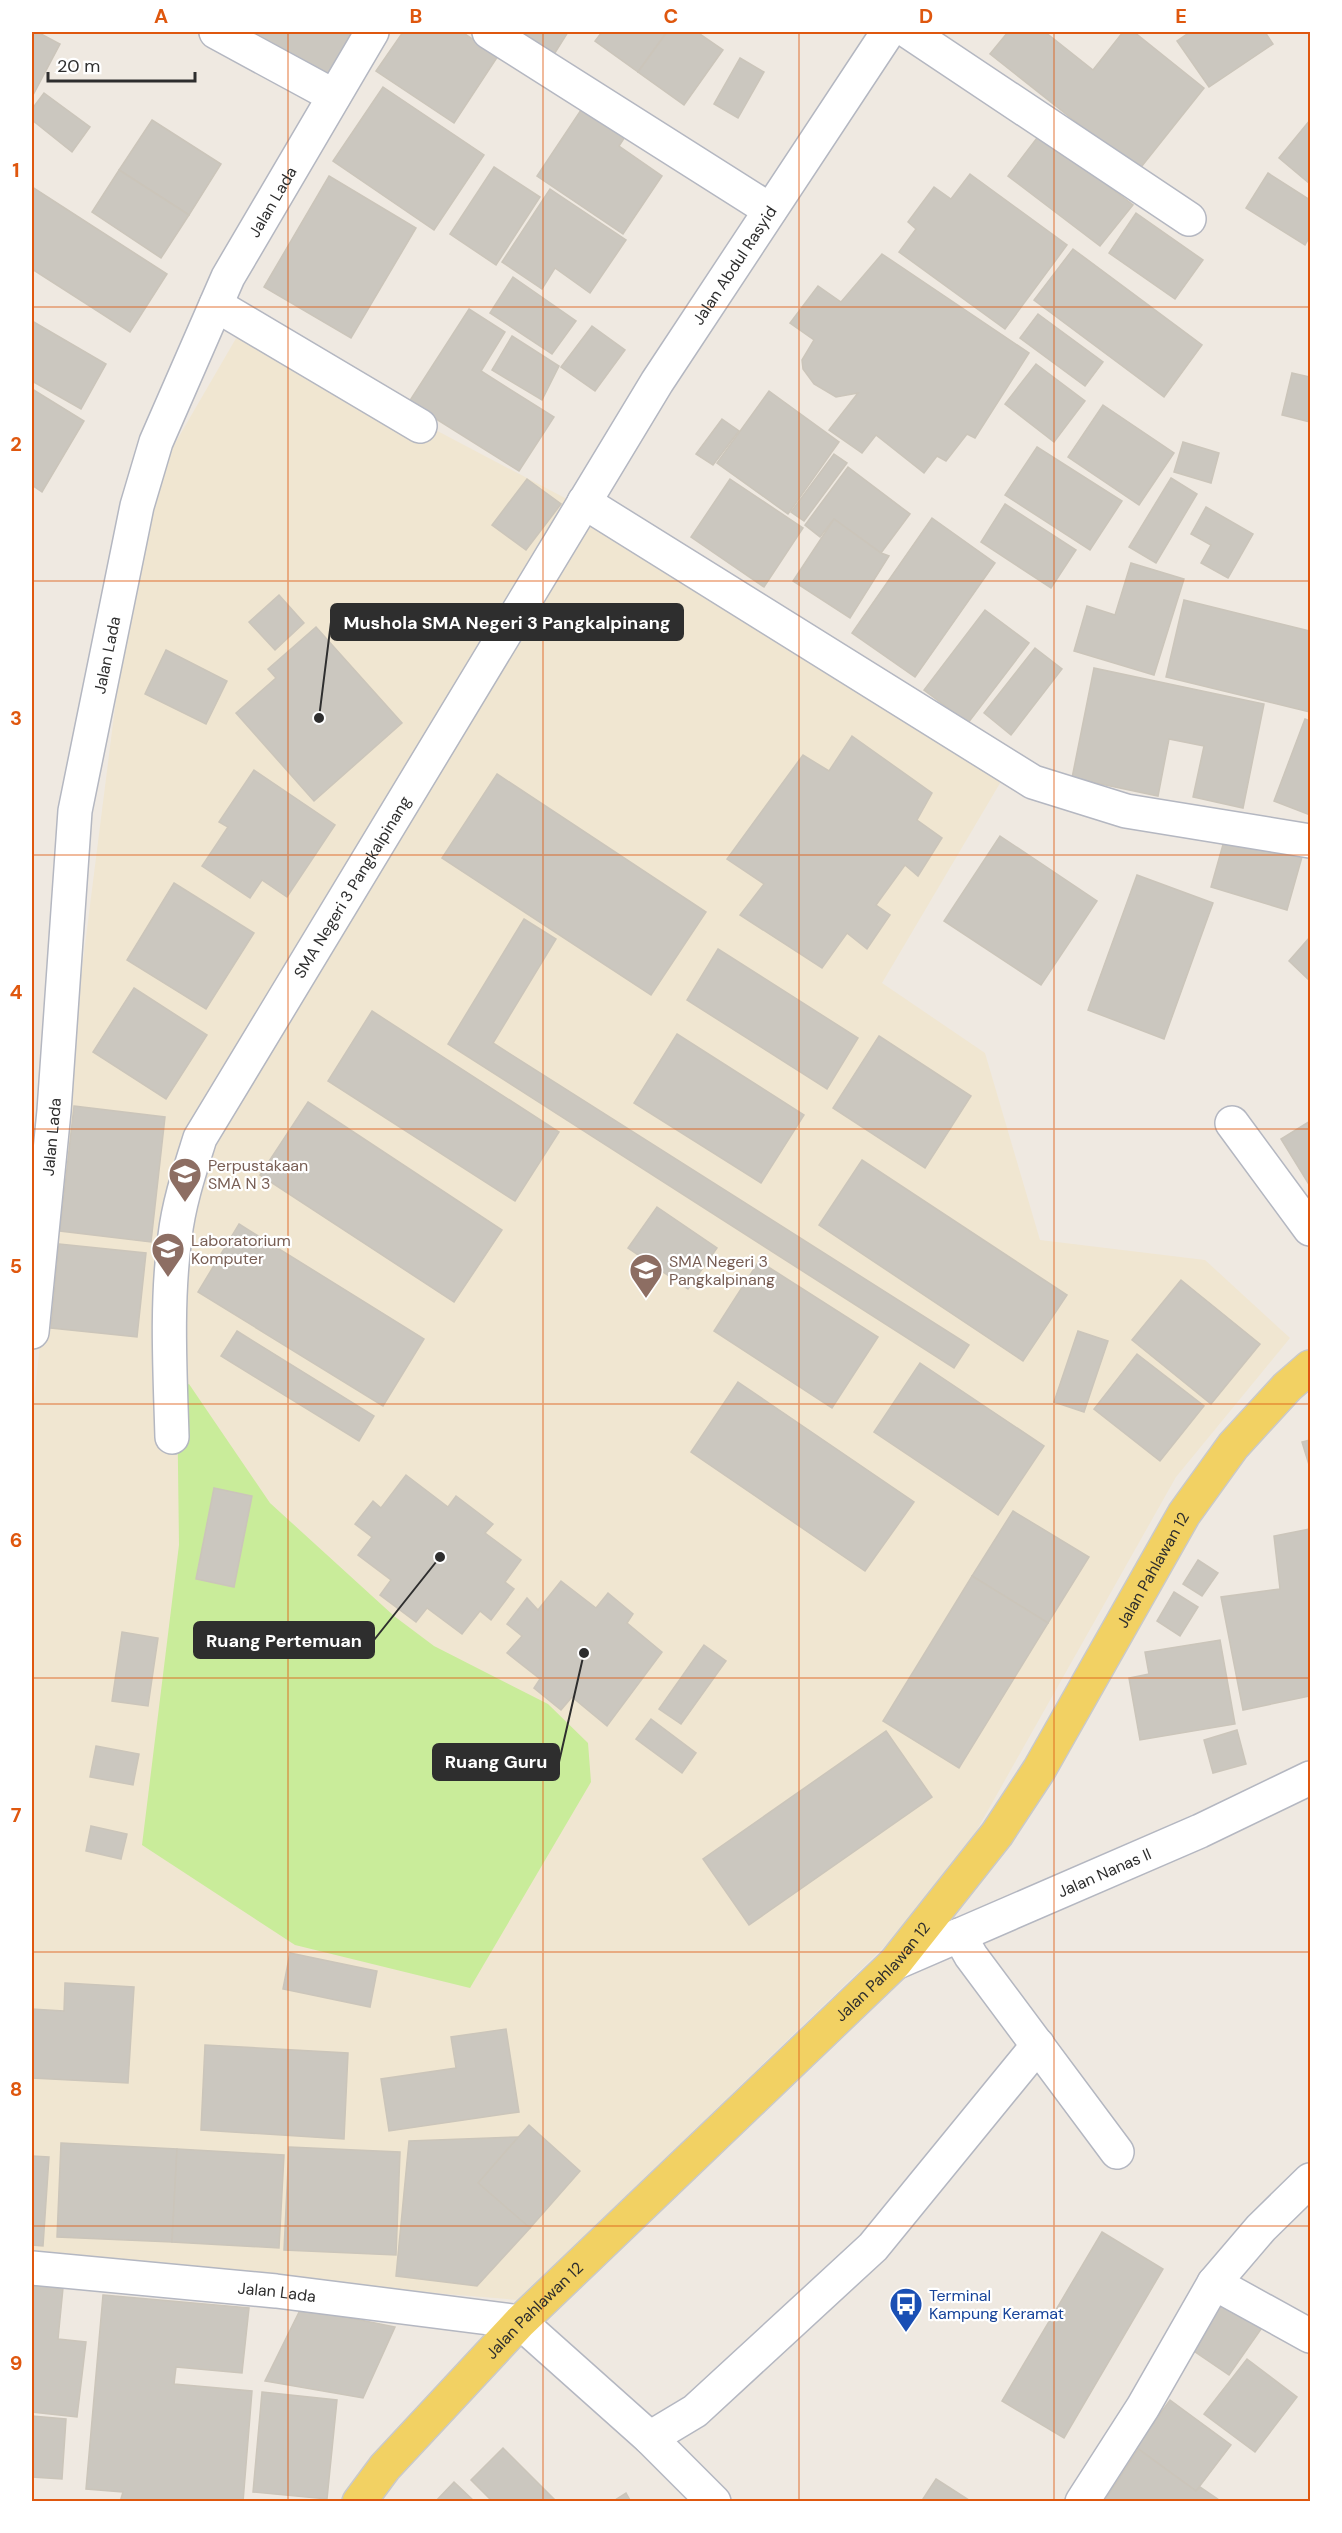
<svg xmlns="http://www.w3.org/2000/svg" width="1342" height="2533" font-family="'DM Sans',sans-serif">
  <rect width="100%" height="100%" fill="#efe9e1"/>
  <path fill="#f0e6d1" d="M242,328l338,178 426,267 -124,210 103,70 55,187 165,20 85,78 -114,139 -233,413 -425,410 -486,-40v-842l41,-378 49,-388 41,-188z"/>
  <path fill="#c9ec9a" d="M189,1384l81,119 124,113 40,30 114,58 40,39 3,39 -121,206 -175,-43 -153,-100 37,-300 -2,-156z"/>
  <g fill="#cbc7bf" stroke="#cbc5ba" stroke-width="1.5">
    <path d="M32,32h10l-1,2 19,10 -28,53z"/>
    <path d="M245,32h111l-26,46z"/>
    <path d="M403,32h59l36,24 -44,67 -78,-52z"/>
    <path d="M513,32h55l-15,24z"/>
    <path d="M602,32h65l-29,40 -43,-31z"/>
    <path d="M667,32h30l26,18 -39,55 -46,-33z"/>
    <path d="M1008,32h37l48,38 30,-38h11l70,56 -66,83 -148,-117z"/>
    <path d="M1190,32h75l8,12 -64,43 -32,-46z"/>
    <path d="M740,58l24,14 -26,46 -24,-14z"/>
    <path d="M383,87l101,68 -50,75 -101,-69z"/>
    <path d="M44,93l46,34 -18,25 -40,-32v-11z"/>
    <path d="M587,101l43,28 -11,17 43,30 -39,58 -86,-58z"/>
    <path d="M152,120l69,44 -32,51 -70,-45z"/>
    <path d="M1310,120v64l-31,-26z"/>
    <path d="M1040,134l93,71 -33,41 -92,-70z"/>
    <path d="M494,167l46,30 -44,68 -46,-31z"/>
    <path d="M119,170l70,45 -28,43 -69,-46z"/>
    <path d="M1268,173l42,27v36l-5,9 -59,-37z"/>
    <path d="M970,174l97,71 -62,84 -106,-77 17,-23 -8,-7 26,-35 17,12z"/>
    <path d="M329,176l87,52 -65,110 -87,-51z"/>
    <path d="M32,187l135,87 -37,58 -98,-63z"/>
    <path d="M550,189l76,51 -36,53 -35,-25 -13,21 -40,-27z"/>
    <path d="M1136,213l67,47 -28,39 -66,-46z"/>
    <path d="M1073,249l129,96 -38,52 -130,-97z"/>
    <path d="M882,254l147,99 -54,85 -8,-4 -21,27 -9,-5 -13,17 -48,-38 -14,18 -33,-23 29,-37 -22,4 -22,-13 -11,-15 -1,-9 12,-20 -24,-17 28,-37 23,16z"/>
    <path d="M513,277l63,44 -24,33 -62,-41z"/>
    <path d="M469,309l36,23 -24,39 73,46 -35,54 -110,-69z"/>
    <path d="M1038,314l65,48 -18,24 -65,-48z"/>
    <path d="M32,321l74,43 -25,45 -49,-28z"/>
    <path d="M592,326l33,24 -30,41 -34,-24z"/>
    <path d="M512,336l47,30 -17,34 -50,-30z"/>
    <path d="M1036,364l49,37 -31,41 -49,-38z"/>
    <path d="M1292,373l18,4v45l-28,-7z"/>
    <path d="M32,389l52,32 -42,71 -10,-7z"/>
    <path d="M769,391l70,51 -51,72 -71,-51z"/>
    <path d="M1103,405l71,48 -35,52 -71,-48z"/>
    <path d="M722,419l17,12 -26,34 -17,-11z"/>
    <path d="M1183,442l36,11 -8,30 -37,-11z"/>
    <path d="M1037,447l85,54 -32,49 -85,-55z"/>
    <path d="M834,454l13,9 -43,58 -13,-9z"/>
    <path d="M848,467l62,47 -29,39 -47,-34 -14,18 -15,-12z"/>
    <path d="M1171,478l26,16 -41,69 -27,-16z"/>
    <path d="M527,479l34,25 -35,46 -34,-25z"/>
    <path d="M730,479l73,49 -39,59 -73,-50z"/>
    <path d="M1005,504l71,46 -25,38 -70,-46z"/>
    <path d="M1206,507l47,27 -25,44 -27,-15 10,-18 -20,-11z"/>
    <path d="M932,518l63,45 -80,114 -63,-44z"/>
    <path d="M834,519l47,34 8,3 -39,62 -57,-37z"/>
    <path d="M1131,563l53,16 -30,96 -80,-24 13,-45 28,9z"/>
    <path d="M279,595l25,28 -29,27 -26,-28z"/>
    <path d="M1184,600l126,31v81l-144,-35z"/>
    <path d="M985,610l44,33 -61,80 -44,-33z"/>
    <path d="M316,627l86,96 -88,78 -78,-88 40,-35 -8,-9z"/>
    <path d="M1035,648l27,21 -51,66 -27,-22z"/>
    <path d="M166,650l61,31 -21,43 -61,-30z"/>
    <path d="M1094,668l170,36 -21,104 -50,-11 11,-51 -35,-7 -11,57 -86,-18z"/>
    <path d="M1305,719l5,2v94l-36,-14z"/>
    <path d="M852,736l80,57 -15,27 25,18 -24,38 -13,-11 -29,40 14,10 -23,34 -20,-16 -25,35 -82,-53 24,-31 -37,-25 76,-104 26,16z"/>
    <path d="M254,770l81,55 -48,72 -25,-17 -12,18 -48,-32 26,-39 -9,-5z"/>
    <path d="M497,774l209,138 -55,83 -209,-137z"/>
    <path d="M1226,834l76,23 -15,53 -76,-23z"/>
    <path d="M1000,836l97,65 -56,84 -97,-64z"/>
    <path d="M1137,875l76,28 -49,136 -76,-29z"/>
    <path d="M174,883l80,50 -48,76 -79,-49z"/>
    <path d="M524,919l32,20 -63,104 476,302 -15,23 -506,-324z"/>
    <path d="M1310,937v44l-21,-20z"/>
    <path d="M718,949l140,89 -31,51 -140,-89z"/>
    <path d="M134,988l73,47 -41,64 -73,-47z"/>
    <path d="M372,1011l187,121 -44,69 -187,-120z"/>
    <path d="M677,1034l127,81 -43,68 -127,-80z"/>
    <path d="M879,1036l92,60 -46,72 -92,-60z"/>
    <path d="M308,1102l194,128 -48,72 -194,-127z"/>
    <path d="M74,1106l91,11 -14,125 -91,-11z"/>
    <path d="M1310,1121v65l-29,-47z"/>
    <path d="M862,1160l205,135 -44,66 -204,-136z"/>
    <path d="M657,1207l60,41 -29,41 -60,-41z"/>
    <path d="M239,1224l185,115 -41,67 -185,-114z"/>
    <path d="M59,1244l87,9 -9,84 -86,-9z"/>
    <path d="M759,1261l119,76 -46,71 -118,-77z"/>
    <path d="M1181,1280l79,64 -49,60 -79,-64z"/>
    <path d="M237,1331l137,85 -15,25 -138,-85z"/>
    <path d="M1078,1331l30,10 -24,71 -30,-10z"/>
    <path d="M1137,1354l67,52 -44,55 -66,-52z"/>
    <path d="M920,1363l124,83 -46,69 -124,-83z"/>
    <path d="M738,1382l176,120 -49,69 -174,-119z"/>
    <path d="M1310,1440v28l-8,-26z"/>
    <path d="M406,1475l42,32 8,-11 37,28 -8,9 36,27 -16,22 9,7 -23,31 -11,-9 -18,23 -35,-26 -11,14 -36,-27 11,-15 -33,-25 14,-18 -17,-13 18,-23 8,7z"/>
    <path d="M214,1488l38,8 -18,91 -38,-8z"/>
    <path d="M1013,1511l76,46 -41,66 -76,-47z"/>
    <path d="M1310,1529v167l-67,14 -22,-113 59,-8 -6,-53z"/>
    <path d="M1198,1560l20,13 -16,23 -19,-12z"/>
    <path d="M972,1576l76,47 -89,145 -76,-47z"/>
    <path d="M561,1581l35,27 12,-15 25,21 -6,9 35,29 -55,74 -35,-29 -11,13 -27,-22 6,-9 -33,-26 15,-17 -15,-12 20,-26 11,12z"/>
    <path d="M1174,1592l24,15 -18,29 -23,-15z"/>
    <path d="M122,1632l36,6 -10,68 -36,-5z"/>
    <path d="M1220,1640l15,84 -95,16 -11,-62 20,-4 -4,-22z"/>
    <path d="M704,1645l22,16 -45,63 -22,-15z"/>
    <path d="M651,1719l45,34 -14,20 -46,-34z"/>
    <path d="M1237,1730l9,34 -33,9 -9,-33z"/>
    <path d="M886,1731l46,66 -183,128 -46,-66z"/>
    <path d="M96,1746l43,8 -6,31 -43,-8z"/>
    <path d="M91,1826l36,8 -6,25 -35,-8z"/>
    <path d="M290,1953l87,18 -7,36 -87,-18z"/>
    <path d="M65,1983l69,4 -6,96 -96,-5v-69l32,2z"/>
    <path d="M506,2029l13,83 -130,19 -8,-52 75,-11 -5,-31z"/>
    <path d="M205,2045l143,8 -4,86 -143,-9z"/>
    <path d="M529,2125l51,46 -50,57 -52,-45z"/>
    <path d="M518,2137l-40,46 52,45 -53,58 -81,-10 13,-135z"/>
    <path d="M61,2143l116,6 -5,93 -115,-5z"/>
    <path d="M289,2147l111,5 -4,103 -112,-5z"/>
    <path d="M177,2149l107,6 -5,93 -107,-6z"/>
    <path d="M32,2156l17,1 -6,89 -11,-1z"/>
    <path d="M1102,2232l61,37 -99,169 -62,-37z"/>
    <path d="M32,2284l31,4 -5,51 28,3 -9,75 -45,-5z"/>
    <path d="M1224,2293l42,29 -37,53 -41,-28z"/>
    <path d="M103,2295l146,13 -7,65 -66,-6 -2,17 78,7 -9,111h-123l3,-10 -37,-3z"/>
    <path d="M301,2308l94,19 -32,71 -98,-17z"/>
    <path d="M1247,2359l50,38 -42,55 -51,-38z"/>
    <path d="M262,2392l75,8 -10,99 -74,-7z"/>
    <path d="M1170,2400l61,45 -35,46 -60,-44z"/>
    <path d="M32,2416l34,3 -4,60 -30,-2z"/>
    <path d="M503,2448l54,54h-64l-22,-22z"/>
    <path d="M1138,2449l58,42 4,-4 22,15h-115l-2,-2z"/>
    <path d="M936,2479l36,23h-51z"/>
    <path d="M454,2482l21,20h-40z"/>
    <path d="M626,2493l5,9h-19z"/>
  </g>
  <g fill="none" stroke-linecap="round" stroke-linejoin="round">
    <defs>
      <g id="minor">
        <path d="M216,32l118,64"/>
        <path d="M489,32l281,178"/>
        <path d="M909,32l280,187"/>
        <path d="M216,305l204,121"/>
        <path d="M584,502l449,280 93,29 184,30"/>
        <path d="M1232,1123l78,106"/>
        <path id="s1" d="M32,1332l22,-221 21,-300 62,-305 19,-64 72,-165 144,-245"/>
        <path id="s2" d="M172,1437c-2,-67 -6,-135 3,-201 4,-34 15,-66 25,-98l457,-756 231,-350"/>
        <path d="M959,1935l12,21 146,196"/>
        <path id="s3" d="M895,1963l305,-132 110,-53"/>
        <path id="s4" d="M32,2268l244,23 244,31 130,116 64,64"/>
        <path d="M1214,2283l96,53"/>
        <path d="M650,2438l45,-27 178,-164 165,-202"/>
        <path d="M1082,2502l61,-95 71,-124 47,-55 49,-48"/>
      </g>
      <g id="major">
        <path id="s5" d="M359,2502l26,-35 135,-145 375,-359 102,-129 42,-64 145,-256 49,-68 54,-59 23,-20"/>
      </g>
    </defs>
    <use href="#minor" stroke="#b4b7c1" stroke-width="36"/>
    <use href="#major" stroke="#c9c9c9" stroke-width="36"/>
    <use href="#minor" stroke="#fff" stroke-width="33"/>
    <use href="#major" stroke="#f2d163" stroke-width="33"/>
  </g>
  <path fill="none" stroke="#df570e" stroke-width="1.5" stroke-opacity="0.55" d="M288,32v2470M543,32v2470M799,32v2470M1054,32v2470M32,307h1278M32,581h1278M32,855h1278M32,1129h1278M32,1404h1278M32,1678h1278M32,1952h1278M32,2226h1278"/>
  <defs>
    <symbol id="school-pin" viewBox="-11 -11 22 30"><path d="M0 17L-7.5 6A9.5 9.5 0 1 1 7.5 6Z" fill="#8d6e63" stroke="#fff"/><path d="M0-5L7-2L0 1L-7-2ZM-4 1L0 2.5L4 1V4Q0 6-4 4Z" fill="#fff"/></symbol>
    <symbol id="bus-pin" viewBox="-11 -11 22 30"><path d="M0 17L-7.5 6A9.5 9.5 0 1 1 7.5 6Z" fill="#1a4fb4" stroke="#fff"/><path d="M-5-6H5V4H4V6H2V4H-2V6H-4V4H-5ZM-3.5-4V0h7V-4ZM-3.5 1.2v1.5H-2V1.2ZM2 1.2v1.5H3.5V1.2Z" fill="#fff"/></symbol>
  </defs>
  <g fill-rule="evenodd">
    <use href="#school-pin" x="166" y="1155" width="38" height="52"/>
    <use href="#school-pin" x="149" y="1230" width="38" height="52"/>
    <use href="#school-pin" x="627" y="1251" width="38" height="52"/>
    <use href="#bus-pin" x="887" y="2285" width="38" height="52"/>
  </g>
  <g text-anchor="middle" stroke-width="4.5" stroke-linejoin="round" paint-order="stroke">
    <g font-size="16" fill="#2e2e2e" stroke="#fff">
      <text dy="6" stroke="none"><textPath href="#s1" startOffset="1168">Jalan Lada</textPath></text>
      <text dy="6" stroke="none"><textPath href="#s2" startOffset="1326">Jalan Abdul Rasyid</textPath></text>
      <text dy="6" stroke="none"><textPath href="#s1" startOffset="682">Jalan Lada</textPath></text>
      <text dy="6" stroke="none"><textPath href="#s2" startOffset="596">SMA Negeri 3 Pangkalpinang</textPath></text>
      <text dy="6" stroke="none"><textPath href="#s1" startOffset="196">Jalan Lada</textPath></text>
      <text dy="6" stroke="none"><textPath href="#s5" startOffset="1232">Jalan Pahlawan 12</textPath></text>
      <text dy="6" stroke="none"><textPath href="#s3" startOffset="228">Jalan Nanas II</textPath></text>
      <text dy="6" stroke="none"><textPath href="#s5" startOffset="746">Jalan Pahlawan 12</textPath></text>
      <text dy="6" stroke="none"><textPath href="#s4" startOffset="246">Jalan Lada</textPath></text>
      <text dy="6" stroke="none"><textPath href="#s5" startOffset="260">Jalan Pahlawan 12</textPath></text>
    </g>
    <g font-size="16" fill="#785e54" stroke="#fff" text-anchor="start">
      <text x="208" y="1171">Perpustakaan<tspan x="208" dy="18">SMA N 3</tspan></text>
      <text x="191" y="1246">Laboratorium<tspan x="191" dy="18">Komputer</tspan></text>
      <text x="669" y="1267">SMA Negeri 3<tspan x="669" dy="18">Pangkalpinang</tspan></text>
    </g>
    <g font-size="16" fill="#164399" stroke="#fff" text-anchor="start">
      <text x="929" y="2301">Terminal<tspan x="929" dy="18">Kampung Keramat</tspan></text>
    </g>
  </g>
  <path fill="none" stroke="#2e2e2e" stroke-width="2" d="M319 718L331 622M440 1557L374 1640M584 1653L559 1762"/>
  <g fill="#2e2e2e" stroke="#fff" stroke-width="2">
    <circle cx="319" cy="718" r="6"/>
    <circle cx="440" cy="1557" r="6"/>
    <circle cx="584" cy="1653" r="6"/>
  </g>
  <g fill="#2e2e2e" stroke="#2e2e2e" stroke-width="2">
    <rect x="331" y="604" width="352" height="36" rx="6"/>
    <rect x="194" y="1622" width="180" height="36" rx="6"/>
    <rect x="433" y="1744" width="126" height="36" rx="6"/>
  </g>
  <g font-size="18" text-anchor="middle" font-weight="bold" fill="#fff">
    <text x="507" y="629">Mushola SMA Negeri 3 Pangkalpinang</text>
    <text x="284" y="1647">Ruang Pertemuan</text>
    <text x="496" y="1768">Ruang Guru</text>
  </g>
  <rect width="1342" height="2533" fill="none" stroke="#ffffff" stroke-width="66"/>
  <path d="M48 72v9h147v-9" fill="none" stroke="#2e2e2e" stroke-width="3"/>
  <text x="57" y="72" font-size="18" fill="#2e2e2e" stroke="#ffffff" stroke-width="4.5" paint-order="stroke">20 m</text>
  <rect x="33" y="33" width="1276" height="2467" fill="none" stroke="#df570e" stroke-width="2"/>
  <g font-size="20" text-anchor="middle" font-weight="bold" fill="#df570e">
    <text x="161" y="23">A</text>
    <text x="416" y="23">B</text>
    <text x="671" y="23">C</text>
    <text x="926" y="23">D</text>
    <text x="1181" y="23">E</text>
    <text x="16" y="177">1</text>
    <text x="16" y="451">2</text>
    <text x="16" y="725">3</text>
    <text x="16" y="999">4</text>
    <text x="16" y="1273">5</text>
    <text x="16" y="1547">6</text>
    <text x="16" y="1822">7</text>
    <text x="16" y="2096">8</text>
    <text x="16" y="2370">9</text>
  </g>
</svg>
